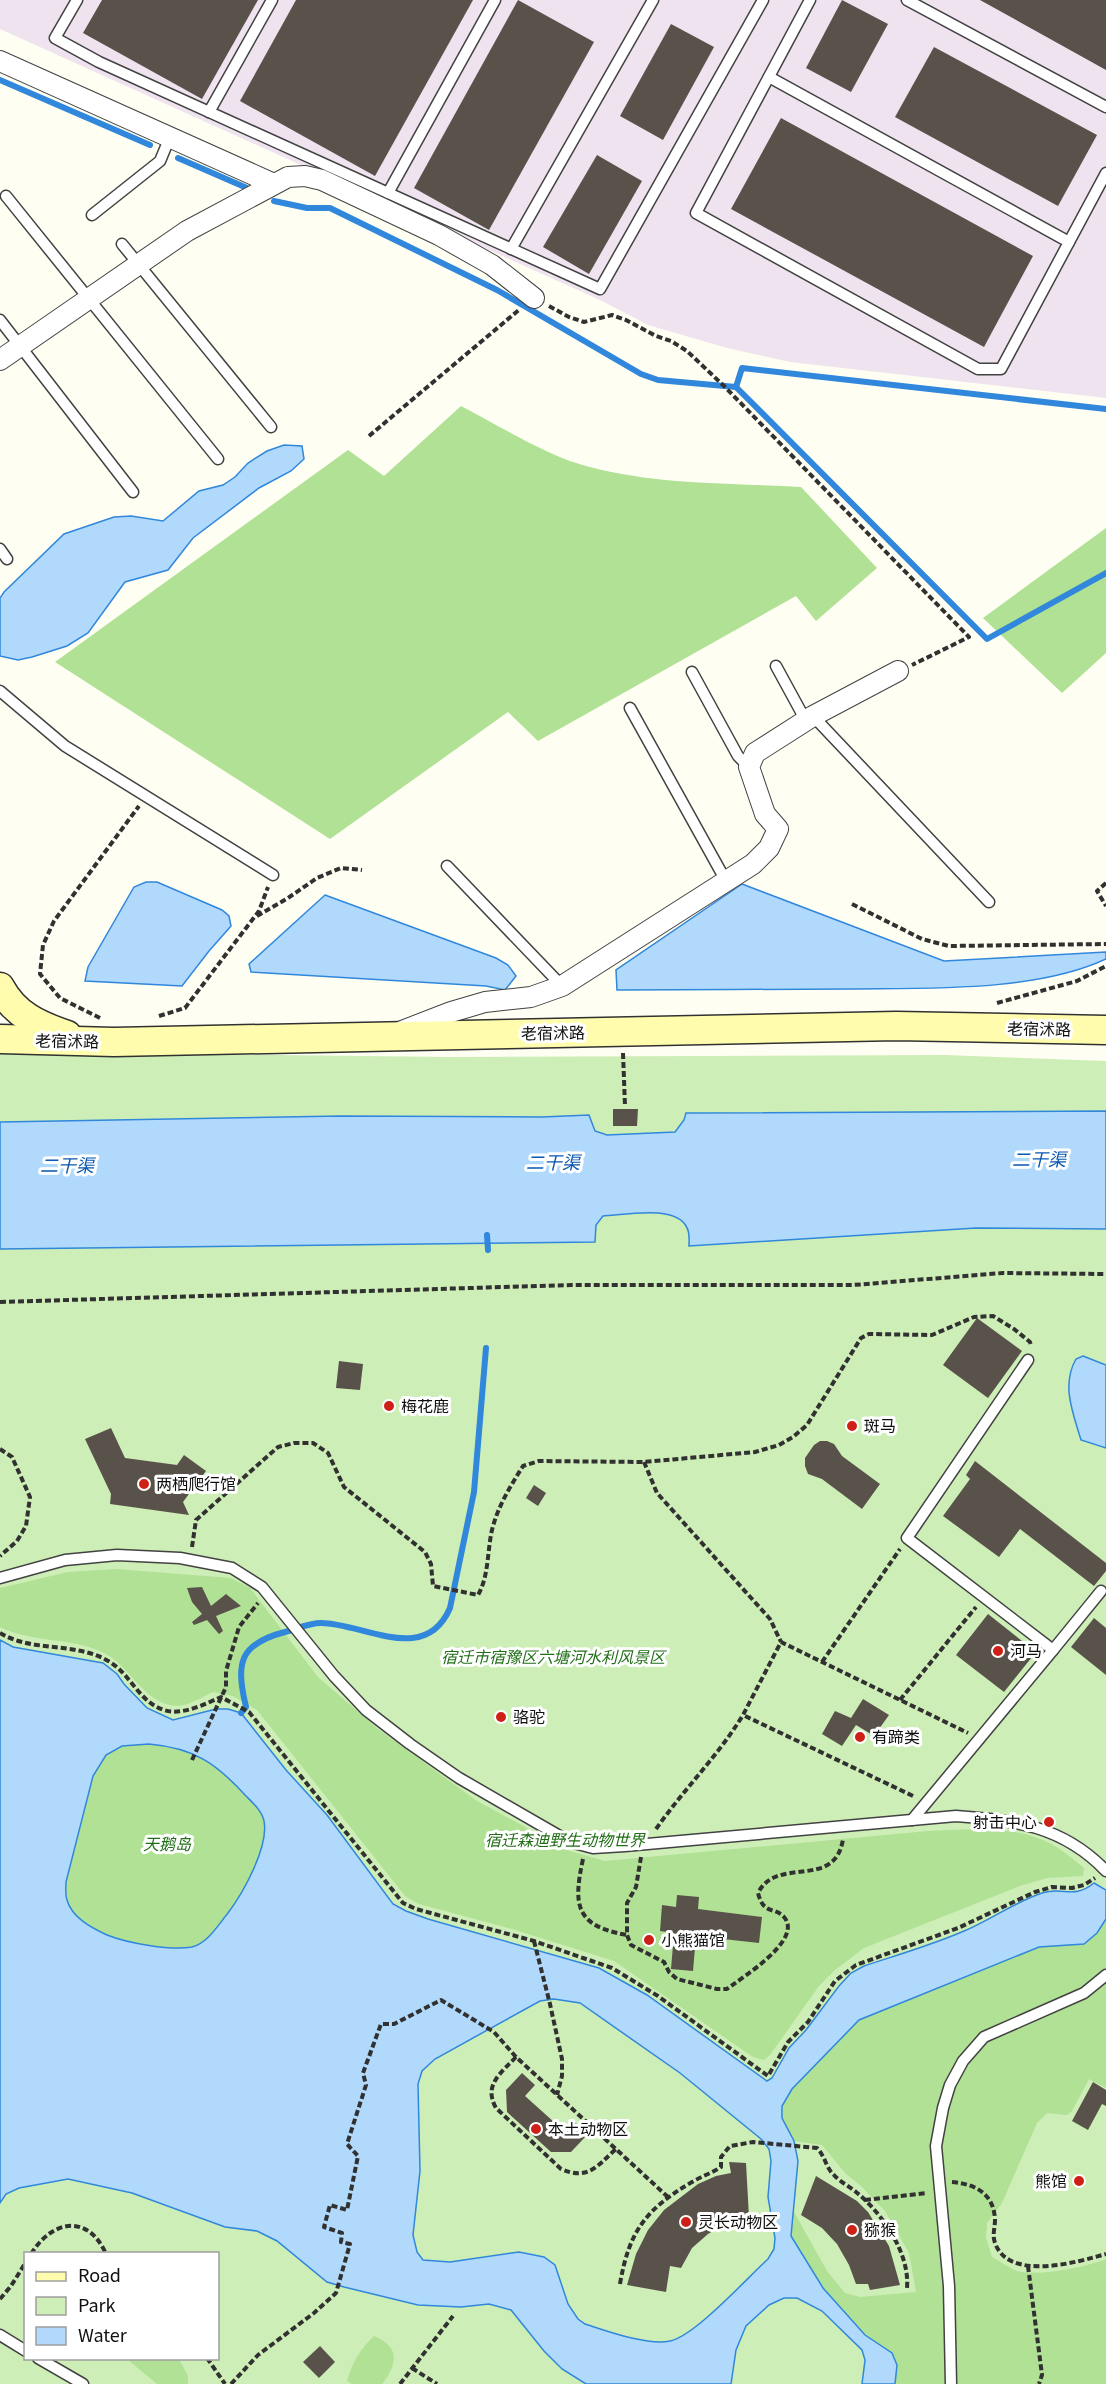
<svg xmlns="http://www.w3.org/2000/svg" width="1106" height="2384" font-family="Georgia,'Noto Sans SC',serif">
  <rect width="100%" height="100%" fill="#fffef2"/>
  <path fill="#eee3ef" d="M0,0h1106v398l-316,-36 -63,-14 -79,-23 -46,-24 -602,-272z"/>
  <path fill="#ceeeb7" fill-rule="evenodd" d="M0,1052l451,5 494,-2 161,6v1323h-1106zM26,2254h192v104h-192z"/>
  <g fill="#b0e194">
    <path d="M461,406c39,20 87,51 129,61 68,18 141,16 211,20l76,81 -61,53 -20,-25 -258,145 -30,-29 -178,127 -275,-177 293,-212 36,26z"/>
    <path d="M1106,528v125l-44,40 -79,-75z"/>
    <path d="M116,1569l115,9 19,10 68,89 60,52 99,72 93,50 35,10 323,-30c38,-2 86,-6 121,12 13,6 24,16 35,25l-1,8 -36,2 -27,8 -156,62 -29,22 -16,16 -49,69 -6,5 -11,-3 -139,-96 -102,-32 -93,-25 -13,-7 -149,-187 -24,-14 -20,-4c-13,6 -28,17 -43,13 -30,-7 -41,-41 -68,-53 -32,-15 -70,-9 -102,-25v-39l68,-16z"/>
    <path d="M149,1744c45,4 67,19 97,52 7,7 16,15 18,25 5,26 -21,72 -36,92 -10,12 -20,30 -36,34 -21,4 -65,-4 -85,-12 -15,-7 -35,-17 -40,-35 -2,-5 -1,-12 -1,-18l27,-106 13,-21 16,-9z"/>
    <path d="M1106,1918v170l-17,-9 -17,32 -5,4 -20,-2 -10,10 -35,80 -15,20 -1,15 6,19c8,4 17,11 25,14 21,6 69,-4 89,-12v125h-211c1,-10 4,-23 -4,-31 -7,-8 -19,-12 -27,-19 -25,-23 -61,-64 -72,-96 -3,-8 0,-20 1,-28l34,61 18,22 15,4 56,-5 -7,-39 -24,-42 -24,-25 -15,-12 -24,-29 -28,-4 -12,-23v-12l10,-17 67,-69 180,-73c30,-1 51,-2 67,-29z"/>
    <path d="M374,2336c27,11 23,29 8,48h-30l-5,-3c5,-18 13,-32 27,-45z"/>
    <path d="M127,2359h52l9,17v8h-31z"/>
  </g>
  <g fill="#b1d9fc" stroke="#3087db" stroke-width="1.5" fill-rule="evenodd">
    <path d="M284,445l18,1 2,13 -13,12 -32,17 -66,50 -25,32 -43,12 -37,51 -21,13 -35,11 -14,3 -18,-4v-58l4,-6 60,-58 50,-17 17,-1 32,5 36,-30 24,-6 12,-8 13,-14 19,-12z"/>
    <path d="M146,882h11l65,28 7,6 2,10 -22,25 -27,35 -97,-5 3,-14 46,-80z"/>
    <path d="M742,884l202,77 162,-9v7c-70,33 -179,29 -257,30 -77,0 -155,1 -232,1l-1,-20z"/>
    <path d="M325,895l171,63 12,7 8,11 -11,14 -19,-4 -235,-14 -2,-8z"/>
    <path d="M1106,1111v118l-130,-1 -287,18c0,-6 1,-13 -2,-18 -10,-24 -63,-13 -84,-12l-7,9 -1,17 -595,7v-127l341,-6 201,1 47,-2 6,16 12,4 68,-3 9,-12 2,-7z"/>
    <path d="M1083,1356l23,9v83l-25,-8c-8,-27 -20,-55 -5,-81z"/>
    <path d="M0,1640l13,7 90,16 14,11 7,10 23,24 26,12 43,-11h12l13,4 45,57 41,45 66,89 13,7 22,8 171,49 48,27 120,86 5,-3 17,-30 17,-18 33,-44 12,-13 13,-7c33,-11 68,-21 100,-35 26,-11 51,-29 78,-38 22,-7 31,7 52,-10l12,7v29l-9,14 -13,11 -45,3 -180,73 -67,69 -10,17v12l12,23 4,20 -7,75 32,52 42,47 27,18 5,12 -2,19h-33l3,-24 -3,-10 -40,-39 -25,-13h-13l-15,7 -23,21 -10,24 -5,34h-145l-24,-15 -18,-18 -33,-41 -22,-6 -28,3 -43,-2 -74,-18 -17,-5 -50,-41 -20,-10 -32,-4 -93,-34 -64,-14 -49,9 -13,6 -6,9zM149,1744c45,4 67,19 97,52 7,7 16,15 18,25 5,26 -21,72 -36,92 -10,12 -20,30 -36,34 -21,4 -65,-4 -85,-12 -15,-7 -35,-17 -40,-35 -2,-5 -1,-13 -1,-18l27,-106 13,-21 16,-9zM554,1999l26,4 100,70 81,66 8,10 2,12 -3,36 7,41 -1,11 -6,10c-21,19 -73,77 -98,82 -22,5 -63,-10 -85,-17l-7,-5 -10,-15 -13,-39 -11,-8 -25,-5 -69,10 -27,-2 -6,-8 -4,-17 7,-64 -2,-87 4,-13 13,-12 105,-58z"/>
  </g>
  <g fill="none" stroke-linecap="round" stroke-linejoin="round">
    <g stroke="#3087db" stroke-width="6">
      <path d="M0,80l150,65"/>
      <path d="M178,158l69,30"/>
      <path d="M274,201l33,7h23l167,82 144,84 17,6 78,7 251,252 119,-66"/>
      <path d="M736,387l6,-19 364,41"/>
      <path d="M487,1235l1,15"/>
      <path d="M241,1713l5,-6c-10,-43 -8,-63 39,-75 11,-3 24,-9 36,-9 42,0 104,43 129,-15l24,-116 12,-144"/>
    </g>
  </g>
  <g fill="#59524a">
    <path d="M102,0h156l-56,99 -119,-66z"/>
    <path d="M296,0h177l-98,176 -135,-75z"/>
    <path d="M518,0l76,42 -105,188 -75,-42z"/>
    <path d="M842,0l46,24 -37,68 -45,-24z"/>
    <path d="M980,0h126v70z"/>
    <path d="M671,24l43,23 -51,93 -43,-24z"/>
    <path d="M934,47l163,88 -39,71 -163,-89z"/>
    <path d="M781,118l252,138 -49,91 -253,-138z"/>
    <path d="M597,155l45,26 -53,93 -46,-27z"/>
    <path d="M613,1109h25l-1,17h-24z"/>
    <path d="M977,1318l45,33 -34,47 -45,-33z"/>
    <path d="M339,1361l24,3 -3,26 -24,-2z"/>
    <path d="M111,1428l14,30 52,7 7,-10 22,16 -23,31 6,13 -79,-11 1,-10 -26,-55z"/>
    <path d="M820,1441h7l7,3 8,12 38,28 -18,25 -40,-30 -14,-5 -3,-8v-8l9,-13z"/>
    <path d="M975,1461l131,102v8l-12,15 -74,-57 -21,28 -56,-41 27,-37 -4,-4z"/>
    <path d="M534,1485l12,8 -8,13 -12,-8z"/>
    <path d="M202,1587l9,19 15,-12 15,12 -25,10 7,15 -4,3 -12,-14 -13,5 -2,-3 10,-8 -10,-12 -5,-14z"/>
    <path d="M988,1614l48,38 -32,40 -48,-37z"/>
    <path d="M1094,1618l12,10v47l-35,-28z"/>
    <path d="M863,1699l26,16 -15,21 -18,-11 -14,21 -20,-12 13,-23 16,7z"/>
    <path d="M677,1895l22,2 -1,12 64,8 -3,26 -63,-7 -3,35 -22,-2 3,-36 -14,-2 2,-26 14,2z"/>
    <path d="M522,2073l13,12 -10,11 39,35 10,-10 13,14 -16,17h-20l-44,-40 -1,-22z"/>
    <path d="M1093,2082l13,8v16l-4,-2 -14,26 -16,-9z"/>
    <path d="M729,2162l17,1 3,54 -24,7 -17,10 -16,14 -11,20 -11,-2 -4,26 -39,-7 9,-31 12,-24 16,-20 34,-26 18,-8 15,-3z"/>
    <path d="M816,2176l41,25 11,11 21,34 11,39 -30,5 -2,-6h-12l-7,-19 -12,-21 -15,-16 -21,-13z"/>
    <path d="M320,2346l15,16 -16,16 -16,-16z"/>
  </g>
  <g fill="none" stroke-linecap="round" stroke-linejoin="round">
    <defs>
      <g id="lane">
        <path d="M77,0l-22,38 44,24 501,227 163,-289"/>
        <path d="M810,0l-114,213 282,156h23l105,-196"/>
        <path d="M907,0l199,107"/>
        <path d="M769,77l300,165"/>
        <path d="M209,112l63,-112"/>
        <path d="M388,193l107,-193"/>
        <path d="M6,196l212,263"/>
        <path d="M92,215l68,-54 10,-24"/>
        <path d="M122,244l149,183"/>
        <path d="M511,249l142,-249"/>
        <path d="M0,320l133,172"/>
        <path d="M0,549l7,10"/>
        <path d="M776,666l30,55"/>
        <path d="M692,672l46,84 11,11"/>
        <path d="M0,691l65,55 208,129"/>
        <path d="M630,708l96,173"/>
        <path d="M813,716l176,186"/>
        <path d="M447,866l115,120"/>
        <path d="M0,1578l65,-18 52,-5 63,3 52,10 30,19 72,89 32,34 44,34 49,34 111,64 23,6 32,-2 331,-30c59,4 107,10 150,55"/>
        <path d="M1053,1650l48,-59"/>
        <path d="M912,1820l141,-170 -146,-112 121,-178"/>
        <path d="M0,2335l26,16"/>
        <path d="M38,2358l45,26"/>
        <path d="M951,2384l-2,-98 -13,-140 7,-38 7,-23 13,-24 21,-24 100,-44 22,-18"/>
      </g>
      <g id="street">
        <path d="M0,61l274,123"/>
        <path d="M0,360l187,-129 101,-54 17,-1 17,4 117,55 53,30 42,33"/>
        <path d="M402,1031l49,-19 34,-10 46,-5 31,-11 191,-122 16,-16 9,-19 -13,-15 -16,-47 6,-14 58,-37 85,-45"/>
      </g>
      <g id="secondary">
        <path d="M0,987c15,28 38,38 67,48"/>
        <path d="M0,1039l114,3 782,-16 210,4"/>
      </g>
    </defs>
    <use href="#lane" stroke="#424242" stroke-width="13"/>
    <use href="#street" stroke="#424242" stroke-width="22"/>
    <use href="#secondary" stroke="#313131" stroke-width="31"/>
    <g stroke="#313131" stroke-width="4" stroke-dasharray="6 3" stroke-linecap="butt">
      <path d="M549,306l20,11 15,5 28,-7 14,5 30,16 15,5 16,10 37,35 245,251 -57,28"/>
      <path d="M369,436l151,-127"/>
      <path d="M1106,883l-9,8 9,15"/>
      <path d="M852,904l70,35 27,7 157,-2"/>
      <path d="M257,916l31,-18 29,-20 24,-10 21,2"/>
      <path d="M997,1003l80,-22 29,-15"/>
      <path d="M159,1016l26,-8 74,-97 9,-24"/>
      <path d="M100,1018l-40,-20 -20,-24 3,-29 11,-24 85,-115"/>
      <path d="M623,1053l2,53"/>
      <path d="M0,1302l571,-17h282l150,-12 103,1"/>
      <path d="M0,1449l12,8 18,40 -4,29 -9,15 -17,15"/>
      <path d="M644,1462l13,31 113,126 11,23"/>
      <path d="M192,1547l4,-27 82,-73 16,-4h19l15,10 16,34 81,65 6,12 2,22 45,9c11,-19 9,-43 14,-65 6,-24 18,-43 31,-64l16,-5 105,1 111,-10 24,-7 14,-8 14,-12 54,-87 8,-4 63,1 42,-18 19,-1 21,13 16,13 1,4"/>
      <path d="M0,1633c33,20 76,8 110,29 21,13 29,40 54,48 18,6 41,-6 57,-13l28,15 154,191 13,6 118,32 78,27 46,28 110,80 20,-34 20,-20 27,-41 21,-16 102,-37 77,-36 17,-5 20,1 12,-3 11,-7"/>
      <path d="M822,1662l78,-113"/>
      <path d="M900,1700l76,-93"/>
      <path d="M192,1760l34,-73v-16l13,-44 19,-24"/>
      <path d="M913,1796l-170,-81 38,-73 187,91"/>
      <path d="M656,1829c28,-40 62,-73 87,-114"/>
      <path d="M641,1857l-5,30 -9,16v32l4,10 33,17 5,10 8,7 40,10h10c14,-11 77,-49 57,-72 -10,-11 -20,-1 -26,-24 19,-38 77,-2 85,-54"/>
      <path d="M583,1859c-10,46 -8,67 44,76"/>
      <path d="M534,1941l16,63 12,55v17l-5,19"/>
      <path d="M516,2057c-15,16 -33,28 -20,51l65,61c27,12 36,-3 55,-20"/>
      <path d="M952,2182c24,2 42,12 43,38 0,8 -3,15 0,23 14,39 83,19 111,11"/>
      <path d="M865,2200l62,-7"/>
      <path d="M31,2254c21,-34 57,-41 75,0"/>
      <path d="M1028,2266l14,109 -3,9"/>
      <path d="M620,2284c9,-53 26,-75 72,-102 10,-6 20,-9 29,-15v-10l9,-11 23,-4 64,6c8,8 9,20 17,27 6,7 15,11 22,17 26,21 54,61 51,96"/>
      <path d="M0,2299l11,-13 15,-24"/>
      <path d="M207,2358l18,26"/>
      <path d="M412,2368l25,16"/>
      <path d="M231,2384l27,-29 56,-42 22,-20 14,-49 -9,-2 1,-9 -18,-6 6,-22 17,5 11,-54 -11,-12 19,-59 -3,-12 18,-49h13l47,-24 53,32 22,25 153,141"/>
      <path d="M400,2384l53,-68"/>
    </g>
    <use href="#lane" stroke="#fff" stroke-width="10"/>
    <use href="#street" stroke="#fff" stroke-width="20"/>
    <use href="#secondary" stroke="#fffdad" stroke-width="28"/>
  </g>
  <g fill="#cf2018" stroke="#fff" stroke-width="2">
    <circle cx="389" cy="1406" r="6"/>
    <circle cx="852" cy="1426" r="6"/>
    <circle cx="144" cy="1484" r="6"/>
    <circle cx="998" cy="1651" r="6"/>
    <circle cx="501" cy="1717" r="6"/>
    <circle cx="860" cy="1737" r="6"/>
    <circle cx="1049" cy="1822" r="6"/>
    <circle cx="649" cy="1940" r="6"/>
    <circle cx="536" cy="2129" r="6"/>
    <circle cx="1079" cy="2181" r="6"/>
    <circle cx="686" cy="2222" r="6"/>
    <circle cx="852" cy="2230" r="6"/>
  </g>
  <g text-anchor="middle" stroke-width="6" stroke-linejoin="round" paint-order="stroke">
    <g font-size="16" fill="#0f0f0f" stroke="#fff">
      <text transform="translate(1039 1029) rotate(1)" y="6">老宿沭路</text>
      <text transform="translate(553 1033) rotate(-1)" y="6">老宿沭路</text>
      <text transform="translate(67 1041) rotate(1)" y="6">老宿沭路</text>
    </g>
    <g font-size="16" fill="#0f0f0f" stroke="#fff" text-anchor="start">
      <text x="401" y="1412">梅花鹿</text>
      <text x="864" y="1432">斑马</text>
      <text x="156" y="1490">两栖爬行馆</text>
      <text x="1010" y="1657">河马</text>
      <text x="513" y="1723">骆驼</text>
      <text x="872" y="1743">有蹄类</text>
      <text x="1037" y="1828" text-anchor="end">射击中心</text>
      <text x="661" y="1946">小熊猫馆</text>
      <text x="548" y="2135">本土动物区</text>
      <text x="1067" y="2187" text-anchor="end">熊馆</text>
      <text x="698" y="2228">灵长动物区</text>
      <text x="864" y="2236">猕猴</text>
    </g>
    <g font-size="16" font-style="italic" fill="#226f18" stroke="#fff">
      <text x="553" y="1663">宿迁市宿豫区六塘河水利风景区</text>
      <text x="565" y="1846">宿迁森迪野生动物世界</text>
      <text x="167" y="1850">天鹅岛</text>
    </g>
    <g font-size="18" font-style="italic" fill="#0a58b0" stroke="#fff">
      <text x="1039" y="1166">二干渠</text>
      <text x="553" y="1169">二干渠</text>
      <text x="67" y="1172">二干渠</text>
    </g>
  </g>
  <rect x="24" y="2252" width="195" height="108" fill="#ffffff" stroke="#9f9f9f" stroke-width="1.5"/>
  <rect x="36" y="2272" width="30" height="9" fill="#fffdad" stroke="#9f9f9f" stroke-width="1.5"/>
  <text x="78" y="2282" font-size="18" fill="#0f0f0f">Road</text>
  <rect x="36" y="2297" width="30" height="18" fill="#ceeeb7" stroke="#9f9f9f" stroke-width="1.5"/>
  <text x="78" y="2312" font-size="18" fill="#0f0f0f">Park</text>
  <rect x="36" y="2327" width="30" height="18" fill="#b1d9fc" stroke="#9f9f9f" stroke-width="1.5"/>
  <text x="78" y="2342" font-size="18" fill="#0f0f0f">Water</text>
</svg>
